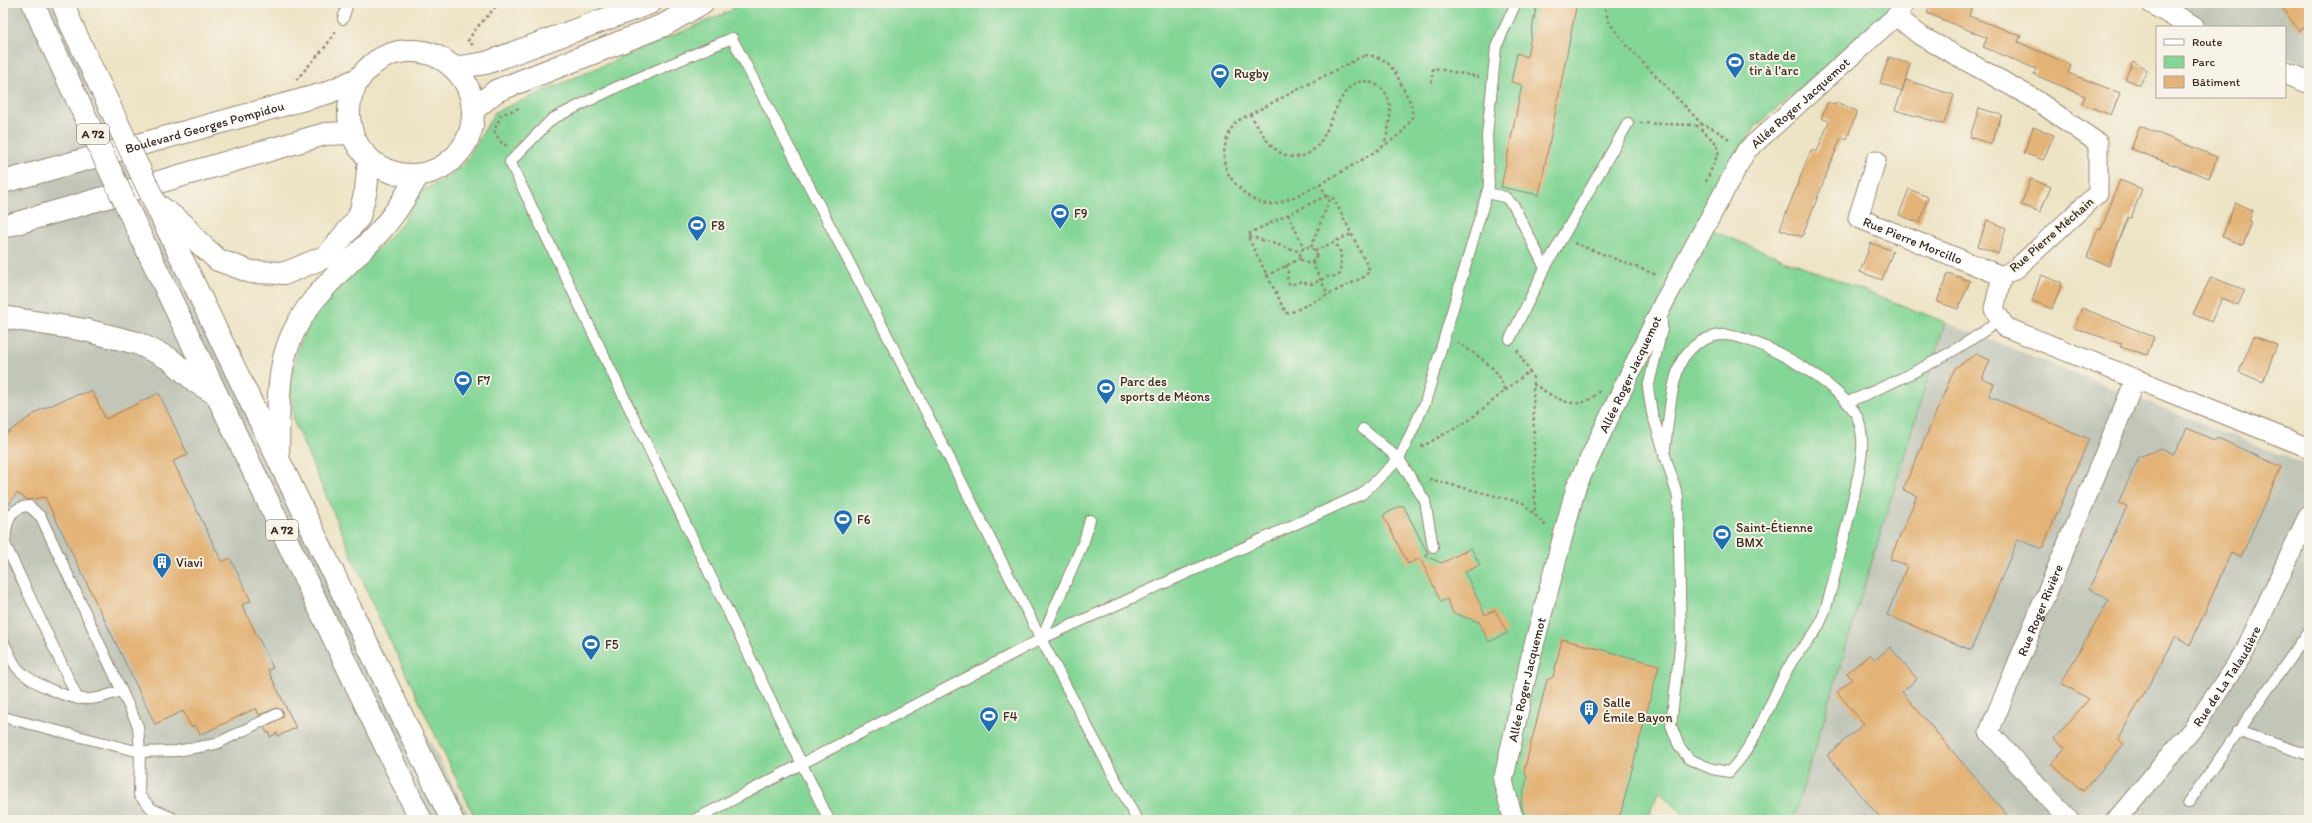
<svg xmlns="http://www.w3.org/2000/svg" width="2312" height="823" font-family="Itim,sans-serif">
  <rect width="100%" height="100%" fill="#f7f3e8"/>
  <filter id="ink" filterUnits="userSpaceOnUse"><feTurbulence type="fractalNoise" baseFrequency=".025" numOctaves="2"/><feDisplacementMap in="SourceGraphic" scale="8" xChannelSelector="R" yChannelSelector="G"/><feConvolveMatrix kernelMatrix="1 2 1 2 8 2 1 2 1" color-interpolation-filters="sRGB"/></filter>
  <filter id="wash" filterUnits="userSpaceOnUse"><feTurbulence type="fractalNoise" baseFrequency=".012" numOctaves="4" result="noise"/><feDisplacementMap in="SourceGraphic" scale="16" xChannelSelector="R" yChannelSelector="G"/><feGaussianBlur stdDeviation="0.9" result="paint"/><feColorMatrix in="noise" values="0 0 0 0 0 0 0 0 0 0 0 0 0 0 0 0 0 1.4 0 .05"/><feComposite in="paint" operator="in"/></filter>
  <g filter="url(#wash)">
    <rect width="100%" height="100%" fill="#ede3c5"/>
    <g fill="#c2c6b9">
      <path d="M3,3h54l71,170 56,111 288,536h-469z"/>
      <path d="M2165,3h144v62l-24,-8v-30h-70z"/>
      <path d="M1945,322l364,144v354h-516z"/>
    </g>
    <path fill="#84d697" stroke="#60805a" d="M740,3h1155l-1,4 -140,121 -57,97 248,97 -152,498h-104l-30,-29 -13,29h-1170l-101,-211 -81,-187 -4,-34 7,-38 15,-34 88,-90 22,-35 24,-13 19,-15 30,-51 235,-101z"/>
    <g id="blocks">
      <g fill="#e3b377">
        <path d="M1537,3h40l-38,192 -38,-8 21,-102 -11,-3 6,-29 10,4z"/>
        <path d="M1931,3h32l9,4 -3,9 52,20 -3,6 53,23 -3,8 52,20 -9,22 -29,-11 3,-8 -43,-18 -8,-4 2,-5 -53,-22 4,-9 -60,-25z"/>
        <path d="M2279,3h30v21l-10,7z"/>
        <path d="M1889,57l21,7 -8,27 -22,-8z"/>
        <path d="M2133,61l14,9 -7,15 -15,-6z"/>
        <path d="M1906,80l48,15 -10,29 -49,-14z"/>
        <path d="M1828,102l7,3 1,-3 21,9 -10,28 -6,-2 -39,100 -22,-8 31,-79 6,2 12,-31 -8,-3z"/>
        <path d="M1979,108l23,7 -11,29 -21,-7z"/>
        <path d="M2140,126l77,31 -8,21 -78,-29z"/>
        <path d="M2033,127l21,8 -11,25 -19,-7z"/>
        <path d="M2031,179l20,8 -11,25 -19,-7z"/>
        <path d="M2120,180l22,9 -11,29 -3,-1 -19,49 -22,-9 11,-28 3,1z"/>
        <path d="M1909,189l19,8 -8,26 -21,-8z"/>
        <path d="M2235,203l18,7 -4,11 3,1 -9,23 -21,-8z"/>
        <path d="M1987,220l19,8 -8,26 -20,-8z"/>
        <path d="M1871,243l22,8 -11,29 -22,-8z"/>
        <path d="M1948,273l22,8 -12,28 -21,-7z"/>
        <path d="M2041,275l21,8 -10,26 -20,-8z"/>
        <path d="M2211,277l34,13 -7,15 -16,-7 -11,24 -18,-8z"/>
        <path d="M2082,308l72,29 -7,18 -27,-8 2,-3 -48,-16z"/>
        <path d="M2254,336l23,9 -14,37 -24,-10z"/>
        <path d="M1976,354l14,6 -8,19 12,5 -5,12 100,43 -47,110 -24,-10 -47,111 -84,-35 20,-49 -17,-7 27,-63 -14,-6 52,-122z"/>
        <path d="M92,391l14,28 53,-26 29,62 -15,6 49,101 8,-4 21,43 -9,4 31,63 -5,2 28,58 -18,8 -1,-3 -7,4 -1,-5 -2,1 -3,-6 19,-10v-6l-6,-3 -18,7 -3,-7 -56,27 -4,-10 -5,2 -8,-16 -28,13 -110,-227 -17,3 -11,-7 -14,20v-77l37,-26 33,-14z"/>
        <path d="M2187,428l29,13 2,-3 63,29 -40,90 -10,-4 -41,92 -14,-8 -58,102 6,5 -41,47 -32,-27 14,-16 -11,-9 35,-40 -28,-16 48,-83 -20,-11 38,-83 -9,-3 21,-46 22,-9 13,6z"/>
        <path d="M1403,505l25,49 -3,2 17,7 29,-15 9,17 -15,7 20,43 10,-5 12,23 -18,9 -10,-20 -26,-9 -6,-14 -6,3 -21,-44 -12,6 -25,-49z"/>
        <path d="M1562,639l97,26 -40,155h-78l-16,-4 -3,-6 -1,-7 6,-26 -3,-6 23,-91 6,-3z"/>
        <path d="M1890,647l27,32 -15,13 109,128h-129l-55,-65 37,-31 -27,-32 15,-13 -5,-6 23,-19 5,6z"/>
      </g>
    </g>
  </g>
  <g filter="url(#ink)">
    <use href="#blocks" fill-opacity="0" stroke="#948672" stroke-width="1"/>
    <g fill="none" stroke-linecap="round" stroke-linejoin="round">
      <defs>
        <g id="service">
          <path d="M343,19l5,-16"/>
          <path d="M1487,193l18,4 9,9 31,62 -35,71"/>
          <path d="M1545,268l83,-145"/>
          <path d="M1662,316v13l-14,59 4,25 26,84 3,141 -10,87 8,21 10,13 23,10 17,3c30,-31 41,-73 62,-109 8,-14 23,-25 29,-40 11,-24 15,-52 22,-77 7,-32 17,-64 20,-96 1,-9 -1,-23 -4,-31 -11,-32 -110,-92 -143,-83 -13,3 -24,11 -31,21 -14,20 -16,75 -20,99"/>
          <path d="M1848,402c54,-22 106,-48 153,-83"/>
          <path d="M1363,429l36,30 26,42 8,46"/>
          <path d="M1090,520l-6,21 -43,98 96,181"/>
          <path d="M3,641c5,9 9,21 15,28 13,14 51,31 70,30 11,0 23,-5 33,-8"/>
          <path d="M3,717l137,35 -2,-26 -97,-209 -12,-11c-22,1 -23,20 -24,38l73,155"/>
          <path d="M2237,731l72,24"/>
          <path d="M2188,803l121,-172"/>
          <path d="M171,817l-19,-8 -13,-14 1,-43 36,-1 40,-7 61,-30"/>
          <path d="M694,820l347,-181 321,-145 37,-35 26,-56 64,-217 -2,-50 9,-89 20,-44"/>
          <path d="M829,820l-319,-658 42,-43 65,-32 115,-49 154,295 155,306"/>
        </g>
        <g id="minor">
          <path d="M1896,16l25,20 112,62 65,45v50l-81,75 -15,8 -8,33 11,18 304,121"/>
          <path id="s1" d="M1876,160l-18,58 144,58"/>
          <path id="s2" d="M1515,820l-3,-6 -9,-33 28,-125 45,-169 87,-183 83,-153 150,-135 9,-13"/>
          <path id="s3" d="M2069,820l-80,-88 147,-354"/>
          <path id="s4" d="M2116,820l79,-94 50,-75 64,-137"/>
        </g>
        <g id="tertiary">
          <path d="M2153,3l40,24"/>
          <path d="M2285,73l24,9"/>
        </g>
        <g id="secondary">
          <circle cx="411" cy="113" r="62"/>
          <path d="M454,68l32,-5 164,-60"/>
          <path d="M473,110l23,-19 168,-66 38,-22"/>
          <path id="s5" d="M3,182l324,-89 31,-14"/>
          <path d="M3,227l322,-93 26,-1"/>
        </g>
        <g id="motorway">
          <path d="M33,3l11,25"/>
          <path d="M63,3l8,21"/>
          <path d="M155,203l297,617"/>
          <path d="M159,206l24,18 15,18 20,18 33,12 35,1 41,-17 32,-39 7,-27 3,-30"/>
          <path d="M142,239l279,581"/>
          <path d="M3,317l82,13 52,13 33,16 26,23 20,12"/>
          <path d="M278,454c1,-35 -2,-76 10,-109 18,-50 59,-77 93,-115 15,-17 26,-36 37,-55"/>
        </g>
      </defs>
      <use href="#service" stroke="#948672" stroke-width="12"/>
      <use href="#minor" stroke="#948672" stroke-width="21"/>
      <use href="#tertiary" stroke="#948672" stroke-width="24"/>
      <use href="#secondary" stroke="#948672" stroke-width="24"/>
      <use href="#motorway" stroke="#948672" stroke-width="24"/>
      <g stroke="#948672" stroke-width="2.5" stroke-dasharray="3 3" stroke-linecap="butt">
        <path d="M1603,3l6,19 18,24 75,78"/>
        <path d="M473,45l-5,-4c8,-16 20,-23 30,-38"/>
        <path d="M1365,55c19,2 26,8 34,25 5,11 15,24 13,37 -1,4 -7,12 -10,15 -15,15 -111,72 -130,72 -18,1 -34,-15 -43,-29 -10,-17 -4,-40 8,-54z"/>
        <path d="M296,80l30,-34 11,-16"/>
        <path d="M1431,83l2,-15 46,9"/>
        <path d="M1250,114c10,16 24,45 47,43 31,-2 33,-52 53,-70 5,-5 12,-7 19,-5 29,7 22,42 15,62"/>
        <path d="M1640,123l55,2"/>
        <path d="M1700,124l12,4 19,12"/>
        <path d="M1696,125l19,17 4,9 -13,31"/>
        <path d="M507,145h-4l-9,-14 7,-16 20,-8"/>
        <path d="M1320,183l6,13"/>
        <path d="M1326,196l8,3 35,70 -3,7 -76,37h-4l-37,-74 1,-6z"/>
        <path d="M1288,214l16,34"/>
        <path d="M1249,236l52,16"/>
        <path d="M1574,243l83,32"/>
        <path d="M1311,247l20,-51"/>
        <circle cx="1308" cy="255" r="8"/>
        <path d="M1315,251l36,-17"/>
        <path d="M1312,262l16,33"/>
        <path d="M1286,265l2,6 -1,10 3,4 10,-3 12,2 15,-7 11,-1 2,-2 1,-21 -6,-11"/>
        <path d="M1266,276l35,-18"/>
        <path d="M1457,342c18,13 45,26 47,49"/>
        <path d="M1517,350l16,28 2,136"/>
        <path d="M1533,384c24,14 45,32 67,6"/>
        <path d="M1421,447l47,-26 61,-50"/>
        <path d="M1429,479l94,24 24,24"/>
      </g>
      <use href="#service" stroke="#fff" stroke-width="10"/>
      <use href="#minor" stroke="#fff" stroke-width="19"/>
      <use href="#tertiary" stroke="#fff" stroke-width="22"/>
      <use href="#secondary" stroke="#fff" stroke-width="22"/>
      <use href="#motorway" stroke="#fff" stroke-width="22"/>
      <defs>
        <g id="motorway-bridge">
          <path d="M71,24l84,179"/>
          <path d="M44,28l98,211"/>
        </g>
      </defs>
      <use href="#motorway-bridge" stroke="#948672" stroke-width="24" stroke-linecap="butt"/>
      <use href="#motorway-bridge" stroke="#fff" stroke-width="22"/>
    </g>
  </g>
  <defs>
    <symbol id="stadium-pin" viewBox="-11 -11 22 30"><path d="M0 17L-7.5 6A9.5 9.5 0 1 1 7.5 6Z" fill="#1f6fb2" stroke="#f7f3e8"/><path d="M0-5a6.5 5 0 1 0 0 10a6.5 5 0 1 0 0-10ZM-3.5-1.8h7v3.6h-7Z" fill="#fff"/></symbol>
    <symbol id="building-pin" viewBox="-11 -11 22 30"><path d="M0 17L-7.5 6A9.5 9.5 0 1 1 7.5 6Z" fill="#1f6fb2" stroke="#f7f3e8"/><path d="M-4-6H4V6H1V3H-1V6H-4ZM-2.5-4.3h1.7v1.8h-1.7ZM.8-4.3h1.7v1.8H.8ZM-2.5-1h1.7V.8h-1.7ZM.8-1h1.7V.8H.8Z" fill="#fff"/></symbol>
  </defs>
  <g fill-rule="evenodd">
    <use href="#stadium-pin" x="1724" y="51" width="22" height="30"/>
    <use href="#stadium-pin" x="1209" y="62" width="22" height="30"/>
    <use href="#stadium-pin" x="1049" y="202" width="22" height="30"/>
    <use href="#stadium-pin" x="686" y="214" width="22" height="30"/>
    <use href="#stadium-pin" x="452" y="369" width="22" height="30"/>
    <use href="#stadium-pin" x="1095" y="377" width="22" height="30"/>
    <use href="#stadium-pin" x="832" y="508" width="22" height="30"/>
    <use href="#stadium-pin" x="1711" y="523" width="22" height="30"/>
    <use href="#building-pin" x="151" y="551" width="22" height="30"/>
    <use href="#stadium-pin" x="580" y="633" width="22" height="30"/>
    <use href="#building-pin" x="1578" y="698" width="22" height="30"/>
    <use href="#stadium-pin" x="978" y="705" width="22" height="30"/>
  </g>
  <g text-anchor="middle" stroke-width="4" stroke-linejoin="round" paint-order="stroke">
    <g fill="#f7f3e8" stroke="#73665b" stroke-width="1">
      <rect x="77" y="124" width="32" height="20" rx="3"/>
      <rect x="266" y="520" width="32" height="20" rx="3"/>
    </g>
    <g font-size="12" font-weight="bold" fill="#3b2a1e">
      <text x="93" y="138">A 72</text>
      <text x="282" y="534">A 72</text>
    </g>
    <g font-size="13" fill="#3b2a1e" stroke="#f7f3e8" text-anchor="start">
      <text x="1749" y="60">stade de<tspan x="1749" dy="15">tir à l'arc</tspan></text>
      <text x="1234" y="78">Rugby</text>
      <text x="1074" y="218">F9</text>
      <text x="711" y="230">F8</text>
      <text x="477" y="385">F7</text>
      <text x="1120" y="386">Parc des<tspan x="1120" dy="15">sports de Méons</tspan></text>
      <text x="857" y="524">F6</text>
      <text x="1736" y="532">Saint-Étienne<tspan x="1736" dy="15">BMX</tspan></text>
      <text x="176" y="567">Viavi</text>
      <text x="605" y="649">F5</text>
      <text x="1603" y="707">Salle<tspan x="1603" dy="15">Émile Bayon</tspan></text>
      <text x="1003" y="721">F4</text>
    </g>
    <g font-size="13" fill="#3b2a1e" stroke="#f7f3e8">
      <text dy="5" stroke="none"><textPath href="#s2" startOffset="793">Allée Roger Jacquemot</textPath></text>
      <text dy="5" stroke="none"><textPath href="#s5" startOffset="209">Boulevard Georges Pompidou</textPath></text>
      <text transform="translate(2051 234) rotate(-41)" y="5">Rue Pierre Méchain</text>
      <text dy="5" stroke="none"><textPath href="#s1" startOffset="120">Rue Pierre Morcillo</textPath></text>
      <text dy="5" stroke="none"><textPath href="#s2" startOffset="469">Allée Roger Jacquemot</textPath></text>
      <text dy="5" stroke="none"><textPath href="#s3" startOffset="251">Rue Roger Rivière</textPath></text>
      <text dy="5" stroke="none"><textPath href="#s4" startOffset="182">Rue de La Talaudière</textPath></text>
      <text dy="5" stroke="none"><textPath href="#s2" startOffset="145">Allée Roger Jacquemot</textPath></text>
    </g>
  </g>
  <rect width="2312" height="823" fill="none" stroke="#f7f3e8" stroke-width="16"/>
  <rect x="2156" y="26" width="130" height="72" fill="#f7f3e8" stroke="#aca397"/>
  <rect x="2164" y="39" width="20" height="6" fill="#ffffff" stroke="#aca397"/>
  <text x="2192" y="46" font-size="12" fill="#3b2a1e">Route</text>
  <rect x="2164" y="56" width="20" height="12" fill="#84d697" stroke="#aca397"/>
  <text x="2192" y="66" font-size="12" fill="#3b2a1e">Parc</text>
  <rect x="2164" y="76" width="20" height="12" fill="#e3b377" stroke="#aca397"/>
  <text x="2192" y="86" font-size="12" fill="#3b2a1e">Bâtiment</text>
</svg>
